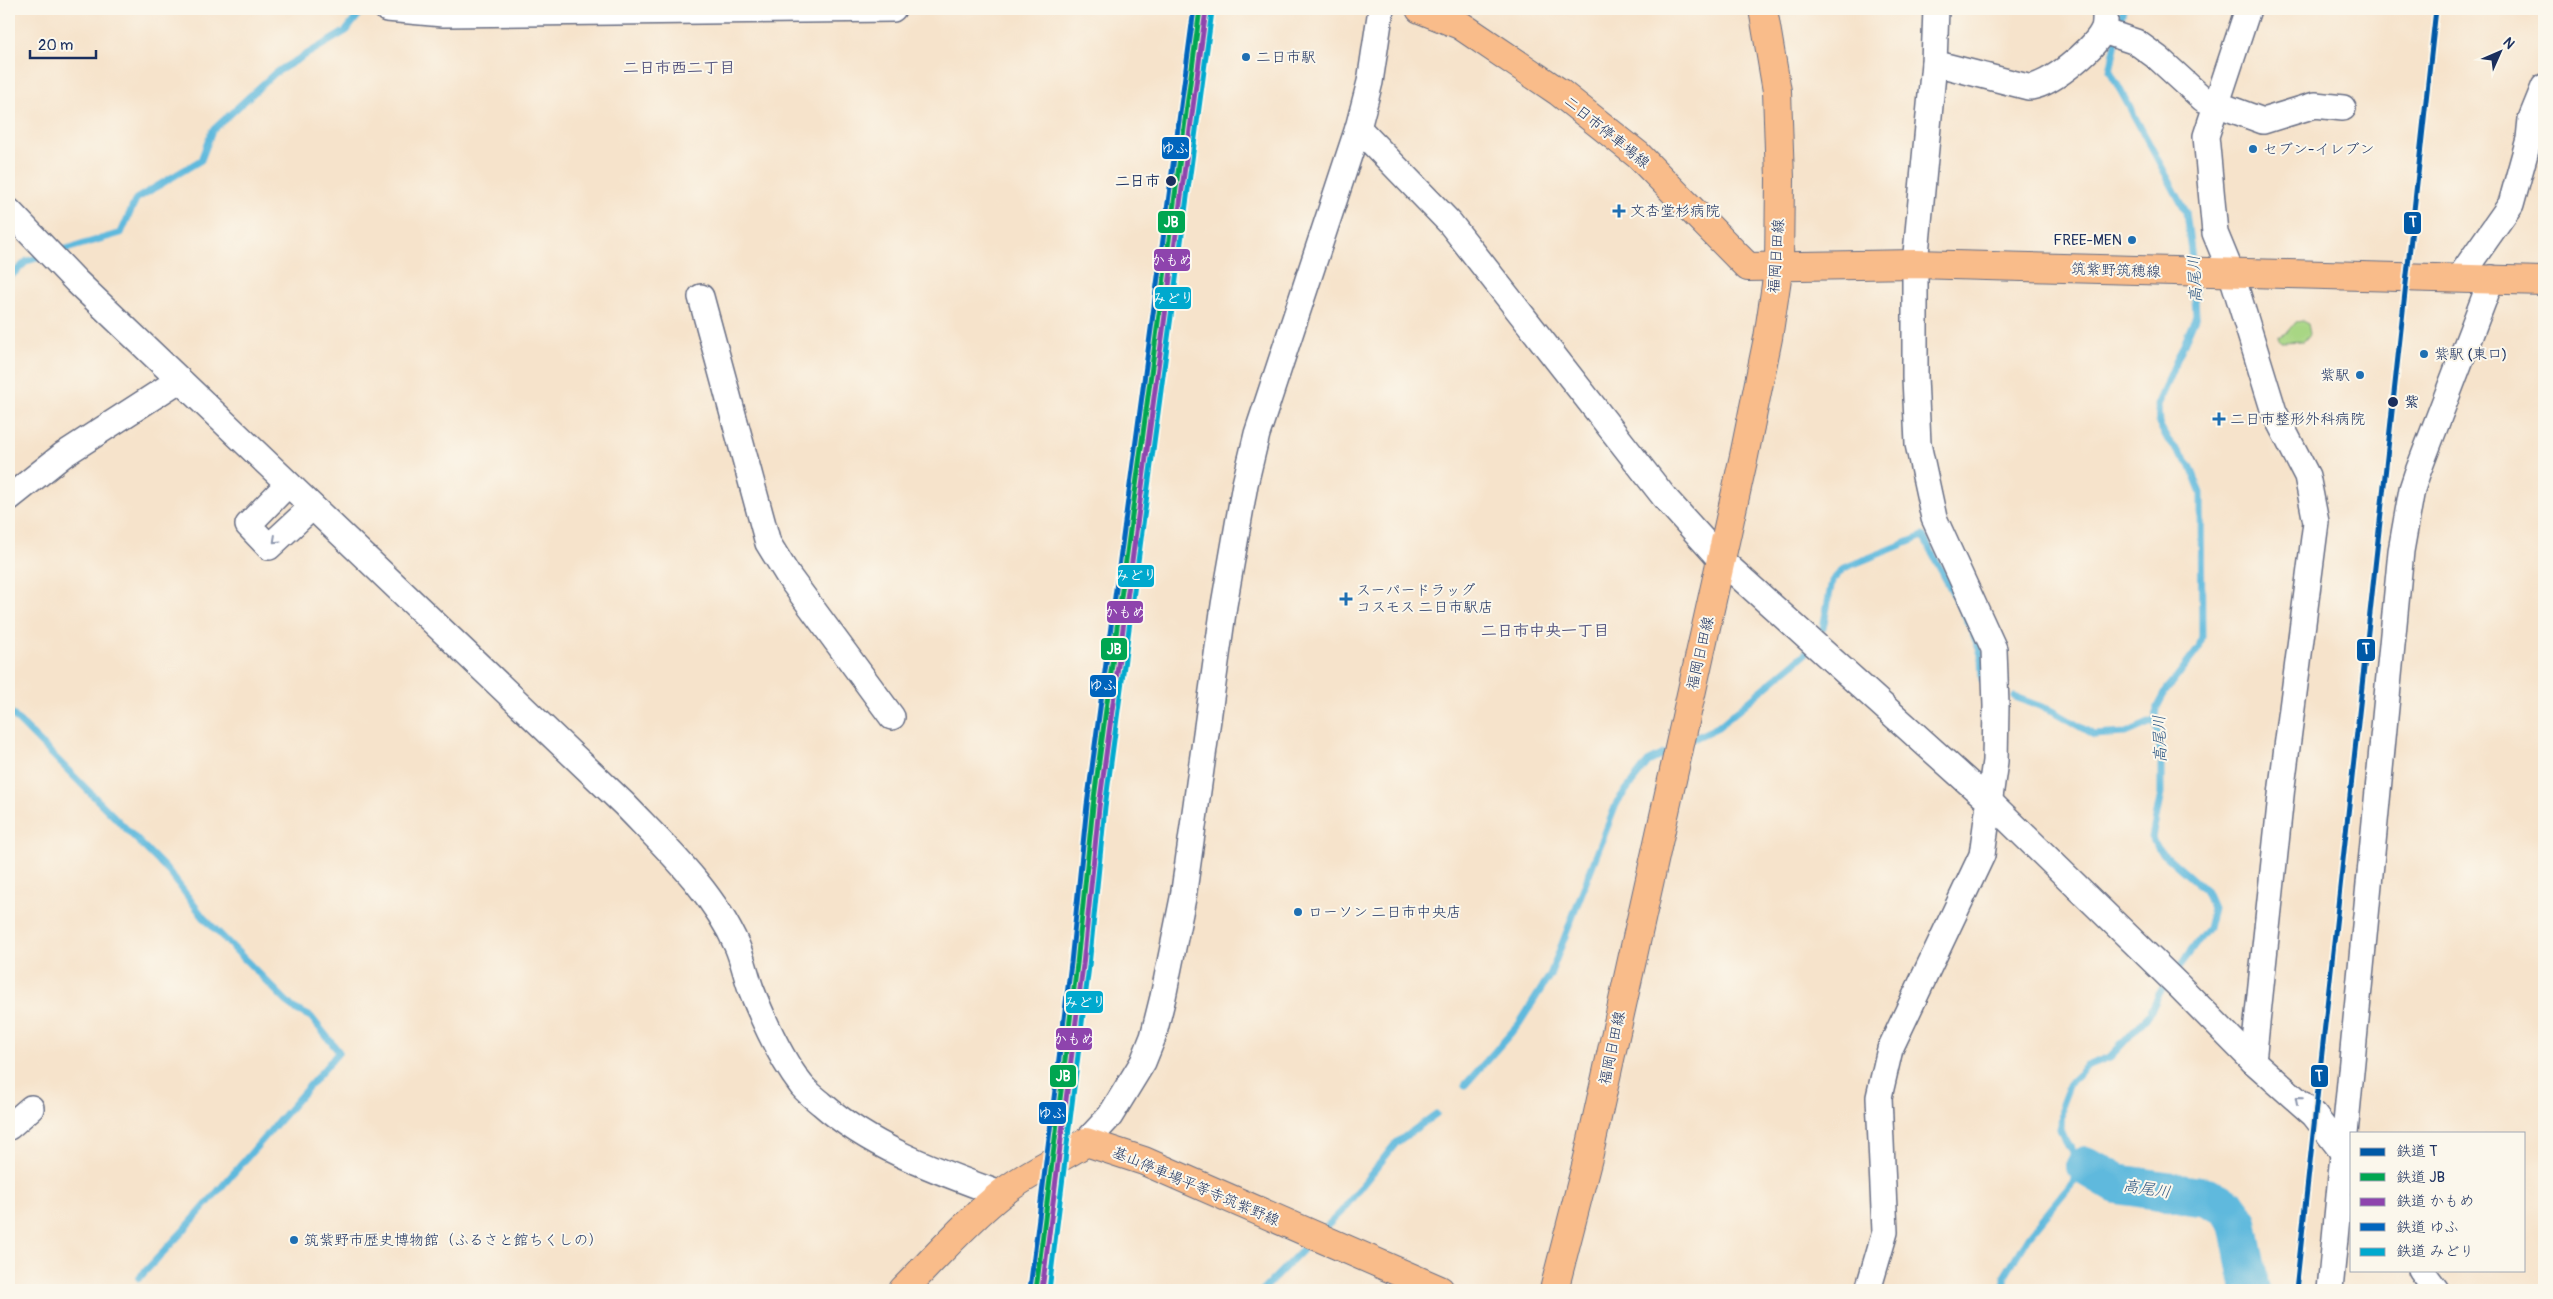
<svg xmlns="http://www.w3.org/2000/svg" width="2553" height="1299" font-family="Pangolin,'Klee One',sans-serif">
  <rect width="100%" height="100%" fill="#fbf7ec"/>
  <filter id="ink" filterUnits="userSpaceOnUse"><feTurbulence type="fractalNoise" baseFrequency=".02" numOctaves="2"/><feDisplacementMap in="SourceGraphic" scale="10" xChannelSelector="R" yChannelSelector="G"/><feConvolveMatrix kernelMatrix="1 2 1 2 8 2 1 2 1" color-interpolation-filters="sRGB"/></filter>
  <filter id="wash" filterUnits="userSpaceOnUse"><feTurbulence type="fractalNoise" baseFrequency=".0096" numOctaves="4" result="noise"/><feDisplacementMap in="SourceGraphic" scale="20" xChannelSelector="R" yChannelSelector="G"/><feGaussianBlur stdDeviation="1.12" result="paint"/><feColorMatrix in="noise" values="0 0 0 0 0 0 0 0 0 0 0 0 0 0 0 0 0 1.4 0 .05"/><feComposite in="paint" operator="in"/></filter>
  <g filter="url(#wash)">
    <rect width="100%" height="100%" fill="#f6e3cb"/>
    <path fill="#a8d684" stroke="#628271" d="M2302,321l6,3 2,10 -6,7 -23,1 -3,-5 11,-6 7,-9z"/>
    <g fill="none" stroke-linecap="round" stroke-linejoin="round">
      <g stroke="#5fb9dd" stroke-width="7">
        <path d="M2123,9l-13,62 76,141 7,55"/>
        <path d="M56,252l65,-19 15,-34 65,-39 11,-29 63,-58 71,-42 17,-22"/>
        <path d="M9,278l18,-17 17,-5"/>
        <path d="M1823,628l9,-47 12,-13 79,-32 46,87 12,31 1,25"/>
        <path d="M2015,697l38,14 41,24 32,-2 30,-13"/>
        <path d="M9,711l161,162 34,45 89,90 18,9 28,35 -155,178 -45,48"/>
        <path d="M1695,738l23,-11 88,-74"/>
        <path d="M1465,1085l54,-61 31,-49 67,-173 31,-40 16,-8"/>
        <path d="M1326,1227l15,-15 55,-69 40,-29"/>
        <path d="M1263,1290l39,-40"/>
        <path d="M2005,1290v-15l23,-38 58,-71 -8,-6 -11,-16 -6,-15 1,-25 9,-23 16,-15 23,-9 39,-42 10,-21 49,-66 5,-20 -8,-18 -48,-42 -5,-11 9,-43v-36l-5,-38 1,-13 8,-15 34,-44 3,-11 -1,-144 -11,-28 -22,-25 -9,-16 -1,-21 38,-87 -2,-38"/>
      </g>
      <path stroke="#5fb9dd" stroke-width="40" d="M2086,1166l31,18 90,13 20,10 11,15 13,68"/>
    </g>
  </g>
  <g filter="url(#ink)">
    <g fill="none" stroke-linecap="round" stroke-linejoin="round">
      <defs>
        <g id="minor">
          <path d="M387,9l56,5 450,-5"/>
          <path d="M2248,9l-42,127 9,97 16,39 43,140 33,64 9,46 -34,264 -29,275"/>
          <path d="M2103,31l33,11 22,16 45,41 60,22 52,-16 28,3"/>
          <path d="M1934,63l94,24c19,1 65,-37 74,-55 4,-6 3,-16 3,-23"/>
          <path d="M1358,128l92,95 215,275 56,62 269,242 190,185 73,74 61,54 38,49"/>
          <path d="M9,211l67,70 548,523c40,42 89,87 113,142 6,14 9,29 14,43 13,33 29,69 51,97 6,7 14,13 20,18 51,45 116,67 178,90"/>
          <path d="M2459,278l52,-74 18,-65 2,-20 13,-32"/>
          <path d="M701,297l67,246 21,34 103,140"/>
          <path d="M288,484l-40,41 21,22 43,-40"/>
          <path d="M9,498l54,-43 116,-75"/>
          <path d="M9,1127l22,-19"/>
          <path d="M1086,1142l24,-26 33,-54 10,-25 10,-40 20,-99 41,-293 21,-121 12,-50 101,-306 12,-46 11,-73"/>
          <path d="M2421,1270l15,20"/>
          <path d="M1868,1290l17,-58 -6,-135 11,-48 92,-194 13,-94 1,-55 -2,-57 -60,-131 -16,-74 -3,-67v-113l19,-201 2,-54"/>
          <path d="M2330,1290l71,-739 11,-62 5,-15 75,-196"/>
        </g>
        <g id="major">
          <path d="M1420,9l40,16 99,67 79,63 110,112 167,-3 629,17"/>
          <path d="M903,1290c32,-32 63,-68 98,-96 26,-21 58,-34 85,-52l58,19 296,129"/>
          <path d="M1554,1290l34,-132 156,-702 24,-118 11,-73 1,-86 -3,-88 -14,-82"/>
        </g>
      </defs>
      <use href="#minor" stroke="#686e84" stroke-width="28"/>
      <use href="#major" stroke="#686e84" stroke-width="30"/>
      <use href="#minor" stroke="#fff" stroke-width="25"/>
      <use href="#major" stroke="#f9bc8a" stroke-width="28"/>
      <defs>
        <path id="rail-1" d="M2296,1290l140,-1281"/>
        <path id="rail-2" d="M1036,1290l41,-326 16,-158 107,-797"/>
        <path id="rail-3" d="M1042,1290l41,-325 16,-158 107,-797"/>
        <path id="rail-4" d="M1030,1289l41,-326 16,-158 107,-796"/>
        <path id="rail-5" d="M1049,1290l40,-324 16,-159 107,-796"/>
      </defs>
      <use href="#rail-1" stroke="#fbf7ec" stroke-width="9"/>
      <use href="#rail-2" stroke="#fbf7ec" stroke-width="9"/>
      <use href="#rail-3" stroke="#fbf7ec" stroke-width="9"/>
      <use href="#rail-4" stroke="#fbf7ec" stroke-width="9"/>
      <use href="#rail-5" stroke="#fbf7ec" stroke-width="9"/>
      <use href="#rail-1" stroke="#0059a6" stroke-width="5"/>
      <use href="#rail-2" stroke="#00a651" stroke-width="5"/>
      <use href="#rail-3" stroke="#8e44ad" stroke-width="5"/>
      <use href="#rail-4" stroke="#0065bd" stroke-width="5"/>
      <use href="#rail-5" stroke="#00a9ce" stroke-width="5"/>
    </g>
    <defs><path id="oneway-chevron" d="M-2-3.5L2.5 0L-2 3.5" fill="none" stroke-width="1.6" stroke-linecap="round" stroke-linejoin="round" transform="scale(1.25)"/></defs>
    <g stroke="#8d97ae">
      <use href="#oneway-chevron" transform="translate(276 540) rotate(137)"/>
      <use href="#oneway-chevron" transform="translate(2298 1100) rotate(-139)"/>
    </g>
  </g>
  <g fill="#1f6fb2" stroke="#fbf7ec" stroke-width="2">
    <circle cx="1246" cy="57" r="5"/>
    <circle cx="2253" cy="149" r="5"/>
    <path d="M1616.5 203.5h5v5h5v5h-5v5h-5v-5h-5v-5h5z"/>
    <circle cx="2132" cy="240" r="5"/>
    <circle cx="2424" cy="354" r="5"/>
    <circle cx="2360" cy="375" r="5"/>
    <path d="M2216.5 411.5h5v5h5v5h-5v5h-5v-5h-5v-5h5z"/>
    <path d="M1343.5 591.5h5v5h5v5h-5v5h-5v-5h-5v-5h5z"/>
    <circle cx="1298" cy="912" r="5"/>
    <circle cx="294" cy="1240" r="5"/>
  </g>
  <g fill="#1b2f5e" stroke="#fbf7ec" stroke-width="2">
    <circle cx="1171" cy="181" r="6"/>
    <circle cx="2393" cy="402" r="6"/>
  </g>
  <g text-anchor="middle" stroke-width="4" stroke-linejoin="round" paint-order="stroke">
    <g font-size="15" fill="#1b2f5e" stroke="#fbf7ec" text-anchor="start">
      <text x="1256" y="62">二日市駅</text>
      <text x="2263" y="154">セブン-イレブン</text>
      <text x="1630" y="216">文杏堂杉病院</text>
      <text x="2122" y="245" text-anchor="end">FREE-MEN</text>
      <text x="2434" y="359">紫駅 (東口)</text>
      <text x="2350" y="380" text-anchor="end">紫駅</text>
      <text x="2230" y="424">二日市整形外科病院</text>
      <text x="1356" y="595">スーパードラッグ<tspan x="1356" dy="17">コスモス 二日市駅店</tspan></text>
      <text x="1308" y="917">ローソン 二日市中央店</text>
      <text x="304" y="1245">筑紫野市歴史博物館（ふるさと館ちくしの）</text>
    </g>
    <g font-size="15" fill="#1b2f5e" stroke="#fbf7ec">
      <text transform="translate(1607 132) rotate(39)" y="5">二日市停車場線</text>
      <text transform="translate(1776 256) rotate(-86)" y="5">福岡日田線</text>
      <text transform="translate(2116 270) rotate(2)" y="5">筑紫野筑穂線</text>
      <text transform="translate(1700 653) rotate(-77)" y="5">福岡日田線</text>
      <text transform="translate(1612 1048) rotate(-78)" y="5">福岡日田線</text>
      <text transform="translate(1196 1186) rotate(23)" y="5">基山停車場平等寺筑紫野線</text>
    </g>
    <g font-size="15" font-weight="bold" fill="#1b2f5e" stroke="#fbf7ec" text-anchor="end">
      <text x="1160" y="186">二日市</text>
      <text x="2404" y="407" text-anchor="start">紫</text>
    </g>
    <g font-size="16" font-weight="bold" fill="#55557f" stroke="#fbf7ec">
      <text x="679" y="73">二日市西二丁目</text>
      <text x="1545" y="636">二日市中央一丁目</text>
    </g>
    <g font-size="16" font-style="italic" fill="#2f5884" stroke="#fbf7ec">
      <text transform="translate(2194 279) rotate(-93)" y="6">高尾川</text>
      <text transform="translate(2159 739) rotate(-92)" y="6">高尾川</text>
      <text transform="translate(2147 1188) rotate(9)" y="6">高尾川</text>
    </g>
  </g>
  <g stroke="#fbf7ec" stroke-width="2">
    <rect x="1161" y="136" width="29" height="24" rx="5" fill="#0065bd"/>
    <rect x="1157" y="210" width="29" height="24" rx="5" fill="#00a651"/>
    <rect x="2403" y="211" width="19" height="24" rx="5" fill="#0059a6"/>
    <rect x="1153" y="248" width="38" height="24" rx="5" fill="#8e44ad"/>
    <rect x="1154" y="286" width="38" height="24" rx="5" fill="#00a9ce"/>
    <rect x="1117" y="564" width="38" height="24" rx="5" fill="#00a9ce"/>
    <rect x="1106" y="600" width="38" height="24" rx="5" fill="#8e44ad"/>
    <rect x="1100" y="637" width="28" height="24" rx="5" fill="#00a651"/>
    <rect x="2356" y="638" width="20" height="24" rx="5" fill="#0059a6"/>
    <rect x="1089" y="674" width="28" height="24" rx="5" fill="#0065bd"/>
    <rect x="1065" y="990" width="39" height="24" rx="5" fill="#00a9ce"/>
    <rect x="1055" y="1027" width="38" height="24" rx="5" fill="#8e44ad"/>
    <rect x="1049" y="1064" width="28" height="24" rx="5" fill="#00a651"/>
    <rect x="2310" y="1064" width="19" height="24" rx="5" fill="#0059a6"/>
    <rect x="1038" y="1101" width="29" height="24" rx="5" fill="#0065bd"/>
  </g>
  <g font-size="14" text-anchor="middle" font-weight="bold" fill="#fff">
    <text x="1175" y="153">ゆふ</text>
    <text x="1171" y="227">JB</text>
    <text x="2413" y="227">T</text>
    <text x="1172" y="265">かもめ</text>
    <text x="1173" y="303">みどり</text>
    <text x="1136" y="580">みどり</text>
    <text x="1125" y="617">かもめ</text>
    <text x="1114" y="654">JB</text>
    <text x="2366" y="654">T</text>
    <text x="1103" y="690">ゆふ</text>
    <text x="1085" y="1007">みどり</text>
    <text x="1074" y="1044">かもめ</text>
    <text x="1063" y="1081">JB</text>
    <text x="2319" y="1081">T</text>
    <text x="1052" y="1118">ゆふ</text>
  </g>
  <rect width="2553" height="1299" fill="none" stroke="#fbf7ec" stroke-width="30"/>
  <rect x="2350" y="1132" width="175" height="140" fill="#fbf7ec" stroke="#a1a7b3"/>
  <rect x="2360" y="1148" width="25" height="8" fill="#0059a6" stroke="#a1a7b3"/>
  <text x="2396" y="1156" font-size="15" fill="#1b2f5e">鉄道 T</text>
  <rect x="2360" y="1173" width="25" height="8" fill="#00a651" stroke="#a1a7b3"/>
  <text x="2396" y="1182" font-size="15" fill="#1b2f5e">鉄道 JB</text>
  <rect x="2360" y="1198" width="25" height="8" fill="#8e44ad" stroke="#a1a7b3"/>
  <text x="2396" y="1206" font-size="15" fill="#1b2f5e">鉄道 かもめ</text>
  <rect x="2360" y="1223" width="25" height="8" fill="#0065bd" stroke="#a1a7b3"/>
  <text x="2396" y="1232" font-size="15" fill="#1b2f5e">鉄道 ゆふ</text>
  <rect x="2360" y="1248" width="25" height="8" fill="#00a9ce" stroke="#a1a7b3"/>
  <text x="2396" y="1256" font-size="15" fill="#1b2f5e">鉄道 みどり</text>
  <g transform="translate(2500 52) rotate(45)" stroke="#fbf7ec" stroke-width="4" paint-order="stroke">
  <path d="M0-4L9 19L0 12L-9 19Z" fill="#1b2f5e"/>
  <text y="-8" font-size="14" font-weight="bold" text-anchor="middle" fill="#1b2f5e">N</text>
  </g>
  <path d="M30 50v8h66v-8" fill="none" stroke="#1b2f5e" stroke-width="2.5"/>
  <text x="38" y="50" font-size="15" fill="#1b2f5e" stroke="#fbf7ec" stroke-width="4" paint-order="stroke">20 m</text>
</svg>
